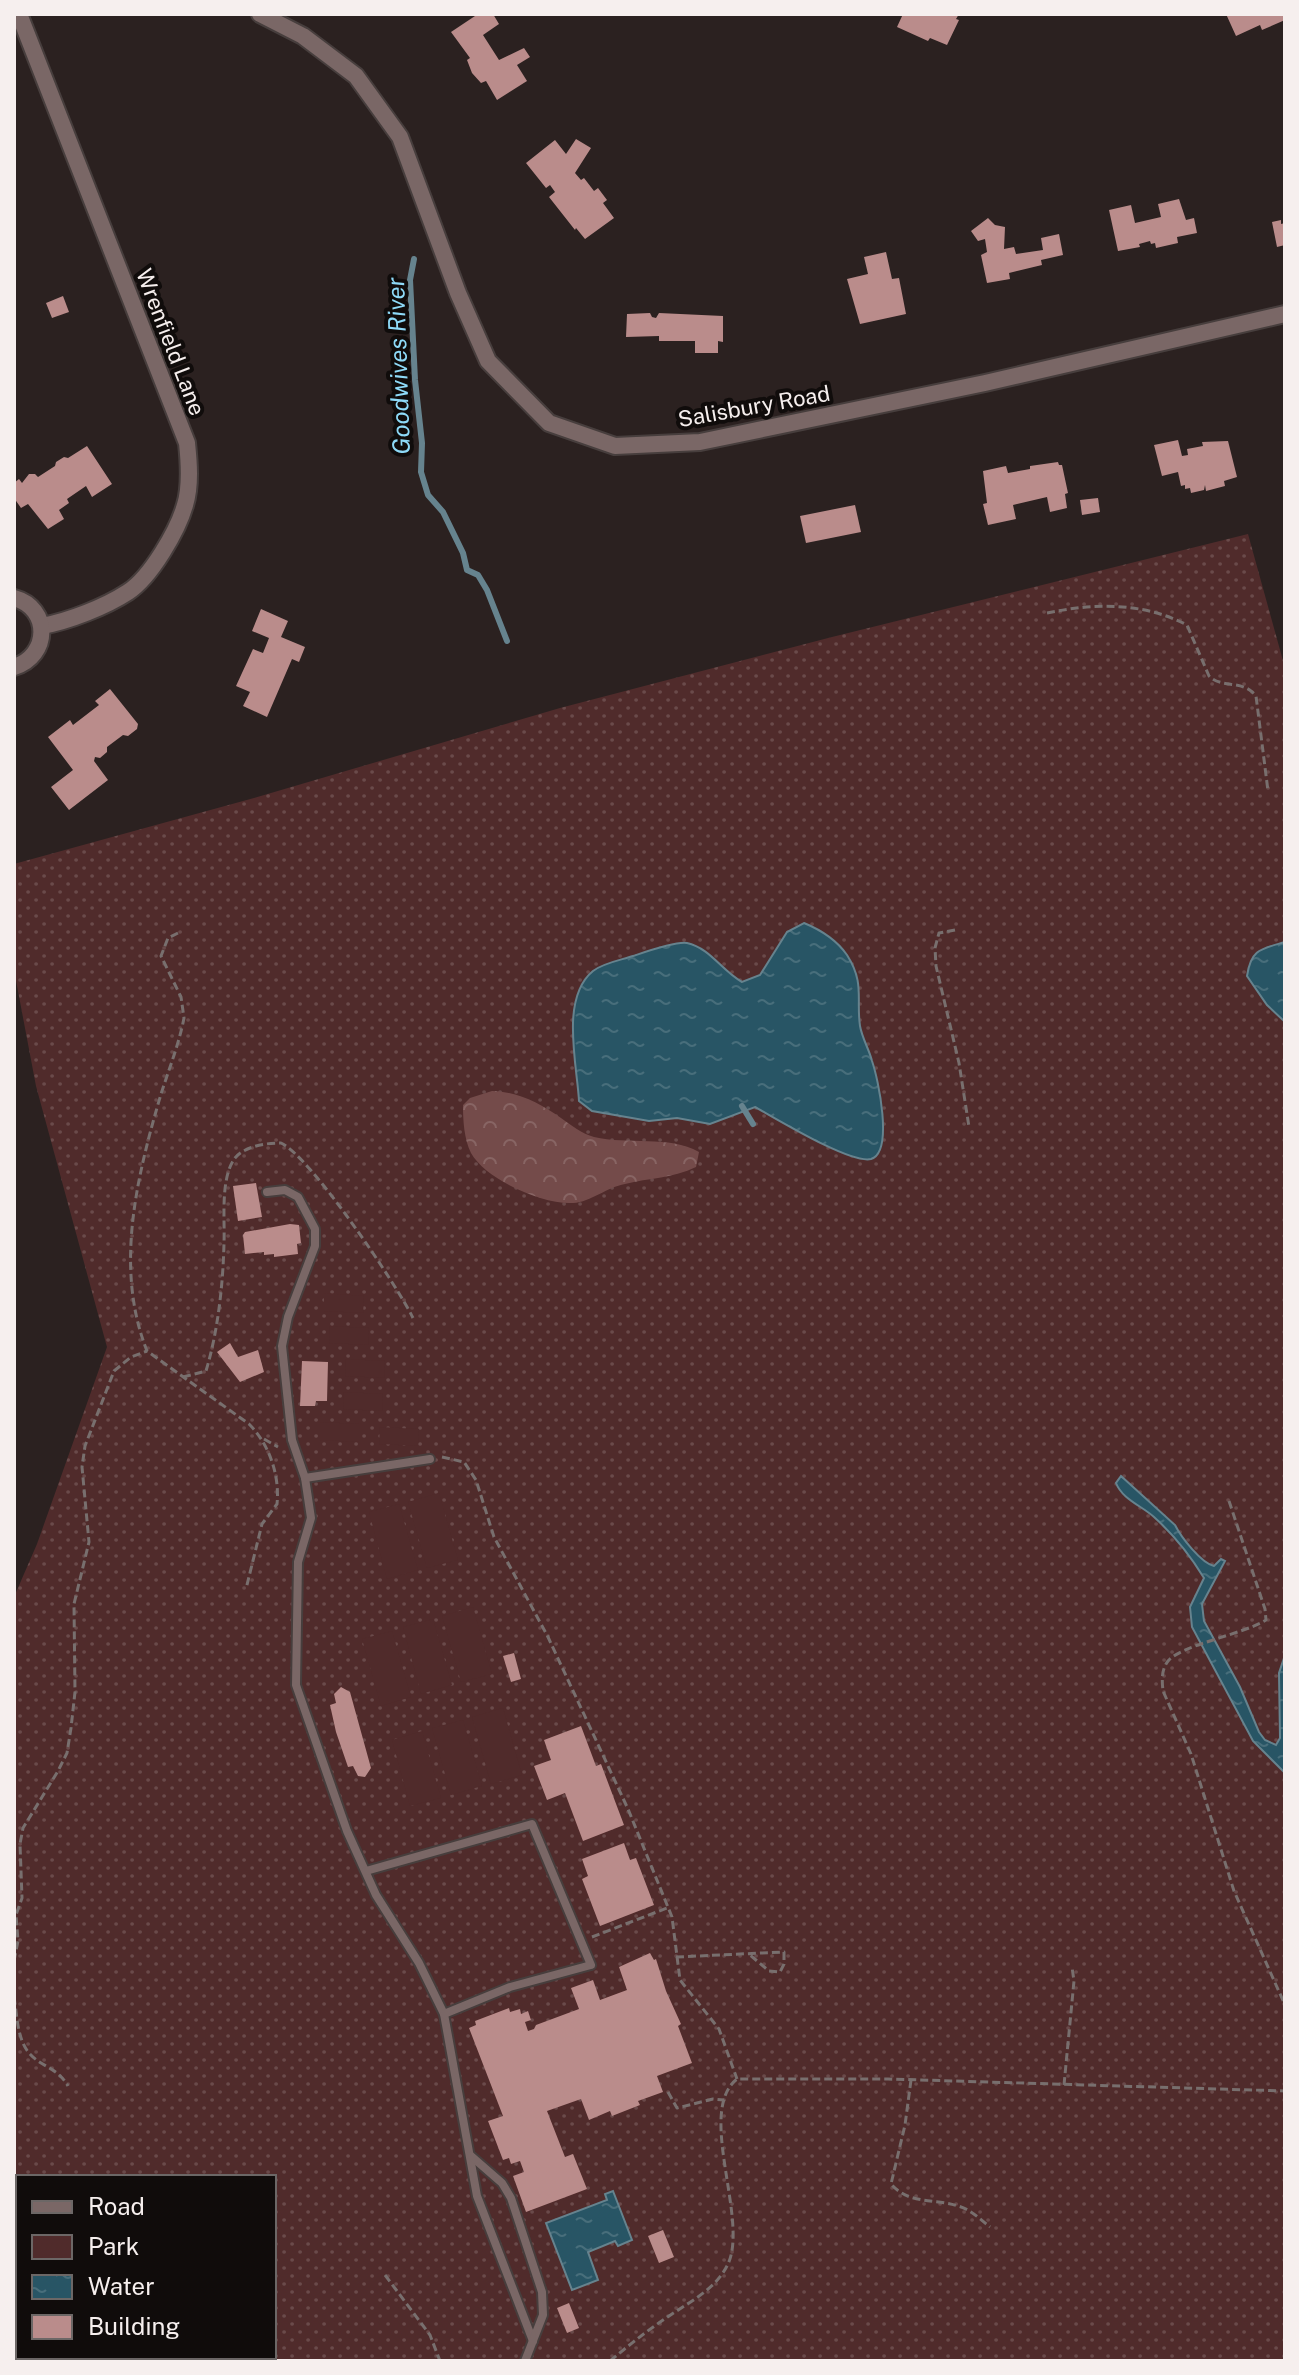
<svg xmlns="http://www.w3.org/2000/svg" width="1299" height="2375" font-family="'Public Sans',sans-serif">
  <defs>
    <pattern id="grass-dots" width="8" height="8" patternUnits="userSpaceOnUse" patternTransform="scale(2)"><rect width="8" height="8" fill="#502b2b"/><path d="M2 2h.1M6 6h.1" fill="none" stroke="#6a4a4a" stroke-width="1.8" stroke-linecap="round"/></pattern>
    <pattern id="forest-crowns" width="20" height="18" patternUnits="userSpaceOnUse" patternTransform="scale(2)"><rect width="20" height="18" fill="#744b4a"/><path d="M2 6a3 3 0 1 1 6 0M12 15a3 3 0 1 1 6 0" fill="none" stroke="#886564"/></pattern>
    <pattern id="water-ripples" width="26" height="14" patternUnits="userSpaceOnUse" patternTransform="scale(2)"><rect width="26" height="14" fill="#285565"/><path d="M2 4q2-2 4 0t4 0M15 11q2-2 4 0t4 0" fill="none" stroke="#486e7b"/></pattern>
  </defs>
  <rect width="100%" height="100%" fill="#2b2120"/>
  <path fill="url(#grass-dots)" d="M1248,534l37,134v1693h-1237l-1,-4h227v-180h-256v45l-4,-20v-605l23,-53 70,-197 -71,-261 -22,-116v-106l240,-66 306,-90 272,-71z"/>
  <path fill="url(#forest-crowns)" d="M492,1091c27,1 47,12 69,27 10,7 21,16 33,19 33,8 75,-2 105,15l-3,15c-23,11 -47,11 -71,17 -18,3 -34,18 -52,19 -29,2 -87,-23 -102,-50 -7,-14 -8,-33 -8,-48l7,-7z"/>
  <g fill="#502b2b">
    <path d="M324,1293l40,3 -1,17 -39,-2z"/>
    <path d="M330,1326l39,2 -1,17 -39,-2z"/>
    <path d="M346,1359l39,2 -1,17 -39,-2z"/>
    <path d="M344,1392l39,2 -1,17 -39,-2z"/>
    <path d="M320,1422l39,2v18l-39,-2z"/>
    <path d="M380,1427l39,2 -1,17 -39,-2z"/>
    <path d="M439,1493l19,67 -31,8 -19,-66z"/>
    <path d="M399,1504l19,66 -31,9 -18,-67z"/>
    <path d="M473,1607l19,67 -31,8 -19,-66z"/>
    <path d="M433,1619l19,66 -31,9 -18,-67z"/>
    <path d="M392,1631l19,66 -30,9 -19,-67z"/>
    <path d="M503,1708l19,67 -31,9 -19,-67z"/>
    <path d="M463,1720l19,66 -31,9 -19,-67z"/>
    <path d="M422,1731l19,67 -31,8 -18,-66z"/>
  </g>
  <g fill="url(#water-ripples)" stroke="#66838e" stroke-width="2">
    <path d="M804,923c17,7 32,16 43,32 18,28 9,44 13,71 2,12 9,23 12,35 6,17 22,91 -1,98 -21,5 -94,-40 -116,-52l-45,17 -33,-6 -28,3 -57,-10 -13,-10c-2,-37 -19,-103 14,-130 10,-8 28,-11 40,-15 12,-4 43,-15 54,-13 23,5 35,28 55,39l18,-7 27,-43z"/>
    <path d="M1285,942v80l-18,-17 -20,-29c4,-27 14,-27 38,-34z"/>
    <path d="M1121,1476l54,49c6,12 26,38 39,41l7,-7 4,2 -23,43 2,17 36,66 19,45 6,8 11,5 4,-7 -1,-65 6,-18v118l-32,-32 -61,-114 -2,-20 14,-29c-14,-23 -30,-43 -50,-61 -12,-11 -32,-18 -38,-34z"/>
    <path d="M613,2191l19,49 -14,6 -3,-5 -27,11 10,28 -26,10 -26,-67 61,-23 -2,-6z"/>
  </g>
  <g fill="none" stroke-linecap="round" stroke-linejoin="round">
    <g stroke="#66838e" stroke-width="6">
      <path d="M414,259l-4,21 5,100 7,63 -1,29 7,23 15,17 20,41 4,17 11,5 9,15 20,51"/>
      <path d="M742,1106l11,18"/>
    </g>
  </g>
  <g fill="#ba8c8b">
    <path d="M478,14h15l6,10 -16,11 16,25 25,-12 6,9 -13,8 10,16 -30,19 -11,-19 -5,2 -9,-10 -5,-13 3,-2 -19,-26z"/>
    <path d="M903,14h56l-3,5 3,1 -12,25 -17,-7 -2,3 -31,-14z"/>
    <path d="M1226,14h59v6l-23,10 -2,-5 -24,11z"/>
    <path d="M576,139l15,9 -16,25 6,7 3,-2 10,13 4,-3 9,12 -4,3 11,15 -29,21 -9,-11 -1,2 -26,-33 6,-5 -5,-7 -4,3 -20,-25 29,-23 11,14z"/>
    <path d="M1179,199l7,21 8,-2 3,15 -20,4 1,6 -22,5 -1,-5 -4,1 -1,-3 -11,3 1,3 -22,4 -9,-41 22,-5 4,18 26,-6 -3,-13z"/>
    <path d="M988,218l7,7 10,2 -1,22 10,-2 2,7 27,-4 -2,-12 18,-4 4,21 -22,5 1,5 -33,8 1,6 -23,4 -6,-28 6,-3 -2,-13 -7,2 -7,-10z"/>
    <path d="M1281,220v4l4,-1v22l-8,2 -5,-25z"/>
    <path d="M886,252l6,27 7,-1 7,36 -46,10 -13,-45 21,-5 -4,-17z"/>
    <path d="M63,296l6,16 -17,6 -6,-15z"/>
    <path d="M650,313l2,4 4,1 3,-5 64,3v26l-5,-1v12h-23v-12h-36v-5l-33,1 1,-23z"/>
    <path d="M1178,440l4,16 6,-1 -1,-6 16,-3 -1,-4 26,-1 9,36 -13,4 1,5 -19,5 -1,-6 -1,5 -13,3 -1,-5 -5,1v-4l-4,1 -3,-14 -16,4 -8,-31z"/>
    <path d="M87,446l25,38 -20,13 -6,-11 -19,13 2,4 -10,7 5,9 -16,10 -20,-25 -7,4 -7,-10v-15l5,-4 3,4 7,-9h6l3,3 17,-11 1,-4 8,-5 4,1z"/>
    <path d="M1058,462l1,3h3l6,28 -3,1 2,14 -17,4 -3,-15 -34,8 3,14 -28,6 -5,-21 4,-1 -4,-32 23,-5 2,7 22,-4v-3z"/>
    <path d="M1098,498l2,14 -18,3 -2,-15z"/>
    <path d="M855,505l6,27 -55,11 -6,-27z"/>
    <path d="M261,609l27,12 -7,16 24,10 -6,15 -7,-3 -25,58 -24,-11 7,-14 -14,-6 17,-37 10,4 6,-15 -17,-7z"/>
    <path d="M110,689l28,35 -1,5 -9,7 -5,-1 -16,12v5l-7,6 -5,-1 -1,4 14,19 -39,30 -18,-23 22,-17 -25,-33 22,-17 3,5 26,-20 -4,-4z"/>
    <path d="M256,1183l6,34 -24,4 -5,-35z"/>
    <path d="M290,1224l9,1 2,18 -4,1 1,10 -24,3v-3l-10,1v-3l-19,2 -2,-19 2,-3z"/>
    <path d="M230,1343l8,14 20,-7 6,22 -24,10 -23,-30z"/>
    <path d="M302,1361l26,1 -1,39h-11l-1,5h-15z"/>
    <path d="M514,1653l7,26 -10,3 -8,-26z"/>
    <path d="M341,1687l9,5 21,76 -6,9 -7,-1 -5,-10 -5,1 -12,-35 -6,-27 6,-2 -2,-9z"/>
    <path d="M581,1726l15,40 5,-2 23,61 -41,16 -18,-48 -18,7 -13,-34 17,-6 -7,-20z"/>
    <path d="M624,1843l6,17 6,-2 18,47 -54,21 -18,-47 6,-3 -6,-17z"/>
    <path d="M650,1953l4,7 2,-1 10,32 15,33 -3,2 14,37 -35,13 6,16 -25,9 2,4 -28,11 -2,-5 -21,9 -8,-21 -34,12 18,46 8,-3 14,35 -61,23 -13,-36 11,-4 -4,-11 -9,3 -2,-6 -6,2 -15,-39 15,-5 -34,-88 7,-3 -1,-4 34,-13 1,4 10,-3 1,5 7,-3 3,9 -6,2 3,9 6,-2 2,-4 43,-16 -8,-21 22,-8 7,20 27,-10 -8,-23z"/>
    <path d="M663,2230l11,27 -15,6 -11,-27z"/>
    <path d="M569,2303l10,25 -12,5 -10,-25z"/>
  </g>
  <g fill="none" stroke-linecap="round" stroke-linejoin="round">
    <defs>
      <g id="service">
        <path d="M267,1192l18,-2 13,7 17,32v17l-27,71 -6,29 10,94 13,38 6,40 -13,44 -2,123 51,146 29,64 43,68 25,51 33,182 56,145"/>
        <path d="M305,1478l125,-19"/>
        <path d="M366,1871l166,-47 59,141 -81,22 -66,27"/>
        <path d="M471,2156l31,27 9,15 31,94 1,23 -18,46"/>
      </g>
      <g id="minor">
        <path d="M19,14l168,429c2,19 4,43 -2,62 -7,25 -34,72 -57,87 -23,15 -59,29 -86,34"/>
        <path d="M260,14l43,22 53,40 44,61 58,156 30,68 61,62 66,23 85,-4 285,-59 300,-69"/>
        <path d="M14,598c37,10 36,58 0,69"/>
      </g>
    </defs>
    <use href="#service" stroke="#473e3d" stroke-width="12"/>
    <use href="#minor" stroke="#473e3d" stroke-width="20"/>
    <g stroke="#786f6e" stroke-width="3" stroke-dasharray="8 4" stroke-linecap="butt">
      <path d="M1047,613c47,-10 96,-11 140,12l22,51c13,13 34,3 47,20l12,95"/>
      <path d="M955,930l-16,3 -4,15 1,18 23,97 10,64"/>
      <path d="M178,933l-10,5 -7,18 20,41 3,21c-5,26 -15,51 -23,76 -24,82 -47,174 -14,257l102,73c20,20 31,51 28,80l-15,20 -16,65"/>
      <path d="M183,1377l23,-6c12,-40 17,-86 18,-128 1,-24 -4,-65 11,-85 10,-12 31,-15 46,-15 29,13 116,142 132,175"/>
      <path d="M264,1439l14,8"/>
      <path d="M442,1457l22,5 12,18 18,57 54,100 80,172 44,108 8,63 39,49 18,50"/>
      <path d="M1229,1501l36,108 1,11c-22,14 -85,25 -98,41 -7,9 -6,20 -5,30l28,63 43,137 51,114"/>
      <path d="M592,1937l75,-29"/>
      <path d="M676,1957l108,-5v12l-4,8 -11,-1 -19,-16"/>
      <path d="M14,1961l4,-20 -2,-26 6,-17 -2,-54 3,-16 35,-57 9,-18 4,-25 4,-36 -1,-88 15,-62 -7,-75 3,-21 29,-75 17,-14 16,-6"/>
      <path d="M14,1997c3,17 3,42 15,56 12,14 28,14 39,33"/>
      <path d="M911,2080l-6,45 -14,59c18,21 43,14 67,22 12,3 22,13 32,21"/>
      <path d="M1064,2085l10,-104 -2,-14"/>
      <path d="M668,2092l9,16 36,-9 11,1"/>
      <path d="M385,2275l45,60 10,26"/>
      <path d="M610,2361c19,-16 38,-31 59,-45 22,-15 47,-27 59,-52 21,-45 -32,-153 9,-185h151l397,12"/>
      <path d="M753,2361h13"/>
    </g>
    <use href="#service" stroke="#7a6766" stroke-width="8"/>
    <use href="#minor" stroke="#7a6766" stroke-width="16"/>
  </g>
  <g text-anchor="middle" stroke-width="8" stroke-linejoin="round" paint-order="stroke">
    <g font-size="22" fill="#f6efee" stroke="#100c0b">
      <text transform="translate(171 342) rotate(69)" y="8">Wrenfield Lane</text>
      <text transform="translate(754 406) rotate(-10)" y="8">Salisbury Road</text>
    </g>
    <g font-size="24" font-style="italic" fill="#8edaf8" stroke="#100c0b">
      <text transform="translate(399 366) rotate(-92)" y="8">Goodwives River</text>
    </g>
  </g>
  <rect width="1299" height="2375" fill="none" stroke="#f6efee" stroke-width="32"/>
  <rect x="16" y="2175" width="260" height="184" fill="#100c0b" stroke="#6c6766" stroke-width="2"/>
  <rect x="32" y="2201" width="40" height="12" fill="#7a6766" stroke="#6c6766" stroke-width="2"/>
  <text x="88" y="2215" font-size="24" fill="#f6efee">Road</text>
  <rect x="32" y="2235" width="40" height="24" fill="#502b2b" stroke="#6c6766" stroke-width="2"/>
  <text x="88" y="2255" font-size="24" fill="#f6efee">Park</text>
  <rect x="32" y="2275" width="40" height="24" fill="url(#water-ripples)" stroke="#6c6766" stroke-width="2"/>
  <text x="88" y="2295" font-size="24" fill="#f6efee">Water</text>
  <rect x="32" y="2315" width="40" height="24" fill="#ba8c8b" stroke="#6c6766" stroke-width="2"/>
  <text x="88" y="2335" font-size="24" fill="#f6efee">Building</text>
</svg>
